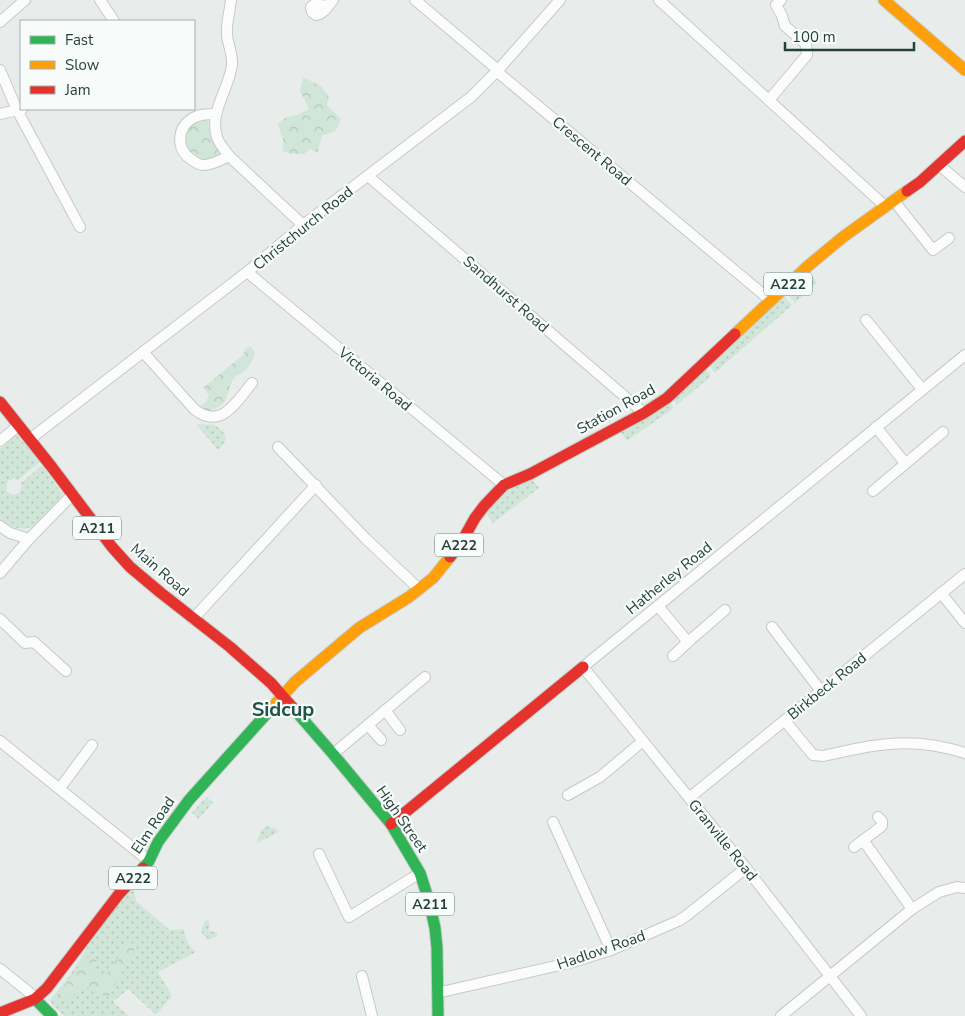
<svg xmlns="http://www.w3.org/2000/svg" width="965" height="1016" font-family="'Nunito Sans',sans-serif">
  <defs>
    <pattern id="green-dots" width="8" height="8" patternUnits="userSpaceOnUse" patternTransform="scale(1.25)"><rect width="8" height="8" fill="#d1e6d8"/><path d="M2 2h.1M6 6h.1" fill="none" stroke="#b3c6ba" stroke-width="1.8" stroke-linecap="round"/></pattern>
    <pattern id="forest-crowns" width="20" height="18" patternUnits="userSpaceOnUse" patternTransform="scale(1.25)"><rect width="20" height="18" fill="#d1e6d8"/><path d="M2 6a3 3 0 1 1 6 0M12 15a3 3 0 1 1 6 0" fill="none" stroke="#b3c6ba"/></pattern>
  </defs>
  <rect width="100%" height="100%" fill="#e8edeb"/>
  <g fill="url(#green-dots)">
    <path d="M809,271l8,12 -22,20 -9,-11z"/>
    <path d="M783,295l9,10 -77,68 -5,-7z"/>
    <path d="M706,369l5,7 -34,29 -4,-5z"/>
    <path d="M670,403l4,5 -47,33 -8,-11z"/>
    <path d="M198,424c4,1 14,0 16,1 1,0 6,4 7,5 8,7 4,14 -3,20l-21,-25z"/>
    <path d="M16,434l24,28 -22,18 -4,-1 -6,2 -2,6 1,4 6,4 6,-2 2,-4v-6l21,-18 21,30 -26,29c-11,9 -26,3 -37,-3v-72z"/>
    <path d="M531,478l8,10 -46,35 -8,-11 26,-24z"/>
    <path d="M206,797l7,5 -14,17 -7,-6z"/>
    <path d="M267,826l9,3 3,3 -22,11c2,-7 4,-14 10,-17z"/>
    <path d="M128,883l6,6v4l3,9 33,28 14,-1c2,10 3,16 12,23l-38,20 14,24 -16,19 -28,-26 -15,13 16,14h-65l-11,-11 -3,-5 20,-25z"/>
    <path d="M208,919l2,5 -2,6 9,3v3l-8,4 -6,-5 -2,-5 4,-9z"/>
  </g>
  <g fill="url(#forest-crowns)">
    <path d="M303,77l18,9 8,11 -2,8 14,14c-5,13 -4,13 -18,16l-3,7 -2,11 -8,-4 -6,5h-12l-10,-3 2,-8 -6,-19 8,-7 11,-2 12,-6 -9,-18z"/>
    <path d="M202,120h6c2,13 6,24 13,35 -15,6 -17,6 -31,0l-7,-18c6,-10 8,-13 19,-17z"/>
    <path d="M251,346l4,7c-2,7 -6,15 -12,19 -2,2 -5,2 -7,4 -7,7 -7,18 -11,25 -5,7 -16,12 -24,8l-1,-3 6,-4 3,-7 -6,-7 41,-34 1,-5z"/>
    <path d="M132,943l3,6 -26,47 -7,-1 -11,-9 -32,17 -4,-5 31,-41 11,3 -5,11 8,7 7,-5 20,-29z"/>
  </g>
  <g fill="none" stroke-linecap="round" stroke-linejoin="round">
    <defs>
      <g id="street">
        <path d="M100,0l14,21"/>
        <path d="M231,0c-1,11 -5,23 -4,35 1,10 6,20 5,30 -3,24 -23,47 -15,72 2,7 8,13 12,19l74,69"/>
        <path d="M415,0l83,70 3,5 269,225"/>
        <path d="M659,0l227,207"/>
        <path d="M330,4l-5,2 -10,-2 -4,3 1,5 4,3c8,-1 12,-9 17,-15"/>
        <path d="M0,22l25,-22"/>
        <path d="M0,70l17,40 63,117"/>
        <path d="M769,100l38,-45 -1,-11 -21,-18 -3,-10 -6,-11 5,-5"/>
        <path d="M0,114l22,-5"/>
        <path d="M216,114c-8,0 -16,0 -23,4 -17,10 -17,32 -1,42 3,2 7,5 11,5 9,0 18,-5 26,-9"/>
        <path d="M939,165l26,22"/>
        <path d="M368,176l276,237"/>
        <path d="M894,201l39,49 16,-12"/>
        <path d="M247,272l257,213"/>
        <path d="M866,320l56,69"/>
        <path d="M143,352l52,58c27,20 42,-9 57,-27"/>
        <path d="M876,427l29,36"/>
        <path d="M30,439l217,-167 56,-47 168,-128 27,-27 62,-70"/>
        <path d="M0,441l19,-16"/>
        <path d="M278,447l88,92 53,50"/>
        <path d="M873,491l70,-59"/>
        <path d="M0,526l10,7 19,6 43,-44"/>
        <path d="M0,573l29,-34"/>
        <path d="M941,593l24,30"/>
        <path d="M658,606l30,36 37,-32"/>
        <path d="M0,619l25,24 9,-1 32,29"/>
        <path d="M193,619l123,-134"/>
        <path d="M772,627l49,64"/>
        <path d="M673,656l15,-14"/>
        <path d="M385,710l15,20"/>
        <path d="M785,721l28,34 10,1c19,-4 38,-9 57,-11 28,-4 59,0 85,8"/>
        <path d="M368,725l13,15"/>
        <path d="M0,741l149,120"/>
        <path d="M333,754l92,-77"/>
        <path d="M60,788l32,-43"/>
        <path d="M568,795l32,-18 43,-36"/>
        <path d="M689,798l276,-224"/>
        <path d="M553,822l58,128"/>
        <path d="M863,840l49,69"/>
        <path d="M854,847l28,-21v-5l-4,-4"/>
        <path d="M319,854l30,63 71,-44"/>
        <path d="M0,969l30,24 5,6"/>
        <path d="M362,976l10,40"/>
        <path d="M437,993l136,-31 38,-12 67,-29 8,-5 60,-48"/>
        <path d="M781,1016l131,-107 27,-17 18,-5 8,1"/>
        <path d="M861,1016l-115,-148 -163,-201 382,-312"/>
      </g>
      <g id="fast">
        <path d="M293,708l40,46 58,70 29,49 9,28 6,27 2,20 1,68"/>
        <path d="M143,868l6,-7 9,-19 31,-42 81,-90"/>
        <path d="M35,999l17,17"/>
      </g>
      <g id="slow">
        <path d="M884,0l81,70"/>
        <path d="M735,334l73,-68 35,-29 64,-46"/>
        <path d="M270,710l25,-28 64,-54 50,-31 24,-19 17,-21"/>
      </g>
      <g id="jam">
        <path d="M907,191l13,-9 45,-41"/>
        <path d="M0,402l51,64 61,81 18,20 31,26 69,54 41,36 22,25"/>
        <path d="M450,557l11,-14 14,-25 9,-12 20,-21 26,-11 114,-61 23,-15 68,-64"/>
        <path d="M391,824l192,-157"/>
        <path d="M0,1013l35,-14 12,-11 72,-94 24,-26"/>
      </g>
    </defs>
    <use href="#street" stroke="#c5cac8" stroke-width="12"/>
    <use href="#fast" stroke="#c3cbc8" stroke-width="13"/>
    <use href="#slow" stroke="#c3cbc8" stroke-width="13"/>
    <use href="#jam" stroke="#c3cbc8" stroke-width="13"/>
    <use href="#street" stroke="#fcfcfc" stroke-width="10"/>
    <use href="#fast" stroke="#30b455" stroke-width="11"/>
    <use href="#slow" stroke="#ff9f0a" stroke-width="11"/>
    <use href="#jam" stroke="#e5322d" stroke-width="11"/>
  </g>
  <g text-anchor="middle" stroke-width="4.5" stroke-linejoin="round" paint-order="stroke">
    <g fill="#f7fbf9" stroke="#637a73" stroke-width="1">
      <rect x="764" y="272.5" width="48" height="23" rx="4"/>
      <rect x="73" y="516.5" width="48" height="23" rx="4"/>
      <rect x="435" y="533.5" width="48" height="23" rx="4"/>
      <rect x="109" y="866.5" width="48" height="23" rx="4"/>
      <rect x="406" y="892.5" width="48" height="23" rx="4"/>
    </g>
    <g font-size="14" font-weight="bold" fill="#24423a">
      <text x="788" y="289">A222</text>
      <text x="97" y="533">A211</text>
      <text x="459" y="550">A222</text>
      <text x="133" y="883">A222</text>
      <text x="430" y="909">A211</text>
    </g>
    <g font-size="15" fill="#24423a" stroke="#f7fbf9">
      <text transform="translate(592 151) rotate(40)" y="5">Crescent Road</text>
      <text transform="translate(303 228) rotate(-39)" y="5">Christchurch Road</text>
      <text transform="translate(506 294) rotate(41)" y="5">Sandhurst Road</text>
      <text transform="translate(375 379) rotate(40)" y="5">Victoria Road</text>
      <text transform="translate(616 409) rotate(-29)" y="5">Station Road</text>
      <text transform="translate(160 570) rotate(41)" y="5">Main Road</text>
      <text transform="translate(669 578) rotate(-39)" y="5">Hatherley Road</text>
      <text transform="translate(827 686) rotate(-39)" y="5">Birkbeck Road</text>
      <text transform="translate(402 819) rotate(55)" y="5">High Street</text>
      <text transform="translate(153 825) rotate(-56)" y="5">Elm Road</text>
      <text transform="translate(723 840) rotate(51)" y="5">Granville Road</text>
      <text transform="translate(601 950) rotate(-19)" y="5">Hadlow Road</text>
    </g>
    <g font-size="20" font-weight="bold" fill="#1f5548" stroke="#f7fbf9">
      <text x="283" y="716">Sidcup</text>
    </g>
  </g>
  <rect x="20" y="20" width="175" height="90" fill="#f7fbf9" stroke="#a3b1ad"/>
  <rect x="30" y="36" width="25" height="8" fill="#30b455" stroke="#a3b1ad"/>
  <text x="65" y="45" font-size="15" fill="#24423a">Fast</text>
  <rect x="30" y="61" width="25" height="8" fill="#ff9f0a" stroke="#a3b1ad"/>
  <text x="65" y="70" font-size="15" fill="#24423a">Slow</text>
  <rect x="30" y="86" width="25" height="8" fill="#e5322d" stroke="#a3b1ad"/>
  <text x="65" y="95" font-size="15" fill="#24423a">Jam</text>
  <path d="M785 42v8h129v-8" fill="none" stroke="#24423a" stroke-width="2.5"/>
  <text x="792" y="42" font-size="15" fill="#24423a" stroke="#f7fbf9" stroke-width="4" paint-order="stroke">100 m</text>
</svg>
